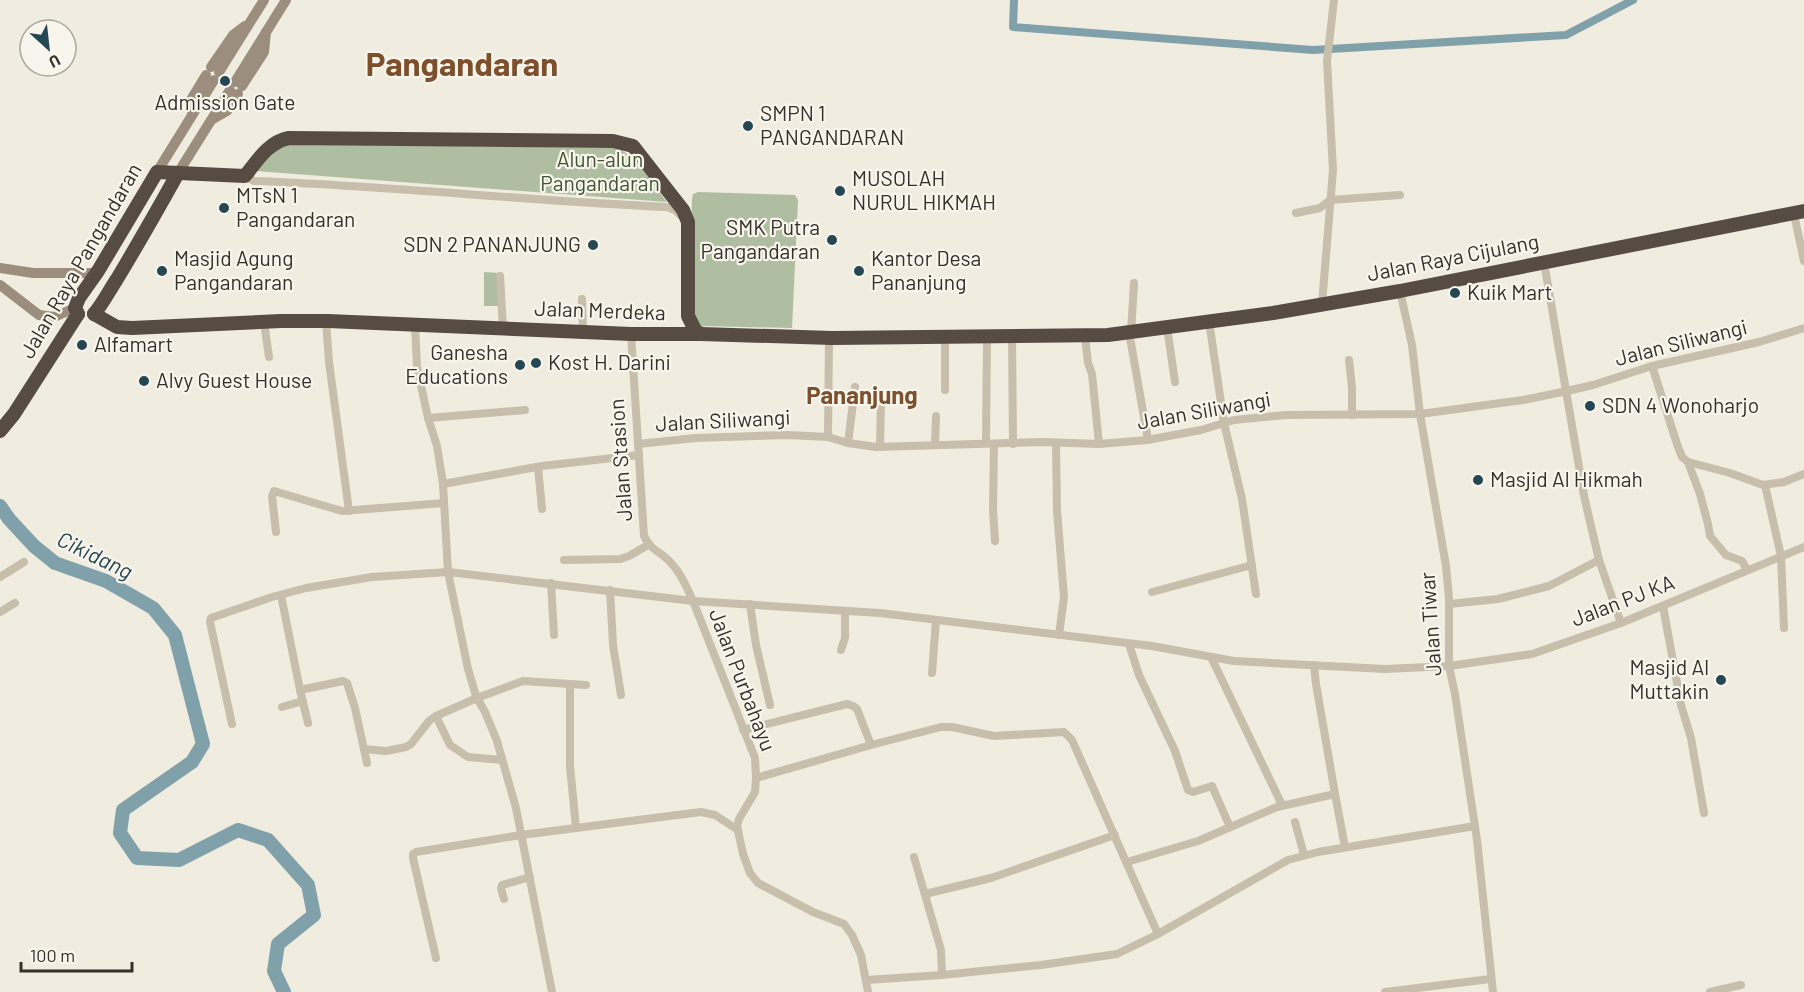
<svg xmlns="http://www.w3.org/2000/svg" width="1804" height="992" font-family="Barlow,sans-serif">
  <rect width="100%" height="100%" fill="#f0ece0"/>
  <g fill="#afbea1">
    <path d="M288,144l329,4c21,9 36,36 50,54l-411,-31 20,-23z"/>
    <path d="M698,192l97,3 3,5 -6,128 -91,-2 -7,-4 -3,-80 1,-43 1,-5z"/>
    <path d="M484,272l15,1 -1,33h-14z"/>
  </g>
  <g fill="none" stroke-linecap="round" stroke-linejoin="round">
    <path stroke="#81a1aa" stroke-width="8" d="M1014,0l-1,27 300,23 253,-15 67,-35"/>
    <path stroke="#81a1aa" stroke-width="14" d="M0,506l9,13 25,27 21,17 51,18 47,27 22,27 28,109 -11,18 -69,48 -3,23 17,25 42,2 59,-30 30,10 40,45 6,30 -36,29 -4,27 10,21"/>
    <g stroke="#c7beac" stroke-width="8">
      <path d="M245,176l9,5c138,5 275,20 413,26l8,3 5,5"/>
      <path d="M1296,213l24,-5 10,-8 70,-5"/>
      <path d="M1794,214l10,47"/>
      <path d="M1544,262l40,234 15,64 22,63"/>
      <path d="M500,276l3,52"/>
      <path d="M1400,291l12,54 8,69 26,152 3,32v68l6,28 22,146 16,152"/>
      <path d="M582,299l1,33"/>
      <path d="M1322,304l11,-134 -6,-109 7,-61"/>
      <path d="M326,321l3,41 20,149"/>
      <path d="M1209,321l15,102 18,76 14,95"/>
      <path d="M264,322l5,35"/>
      <path d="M415,324l2,43 11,51 9,28 6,38 5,88 20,97 8,27 9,16 12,29 19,67 36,184"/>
      <path d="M1167,327l8,55"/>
      <path d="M1129,332l19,108"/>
      <path d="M1131,332l3,-49"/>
      <path d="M631,334l13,202c8,16 17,15 27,27 10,10 16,25 22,38l62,157 1,20 -1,14 -16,27 -2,7 6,28 7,19 8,10 55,29 31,12 8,11 9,20 7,37"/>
      <path d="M1012,336l1,108"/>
      <path d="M1085,336l3,27 4,11 7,70"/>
      <path d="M945,337v53"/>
      <path d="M1349,360l3,28v27"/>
      <path d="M1652,366l25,78 5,13 6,5 12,32 8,30 2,12 16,19 16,6 5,9"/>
      <path d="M428,418l97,-8"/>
      <path d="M828,437l1,-99"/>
      <path d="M848,443l7,-56"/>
      <path d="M986,443l1,-106"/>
      <path d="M1056,443l1,68 7,86 -5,38"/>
      <path d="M638,444l58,-6 92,-3 40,2 20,6 28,4 167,-5 56,2 48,-4 54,-10 33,-10 52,-5 134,-1 103,-14 44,-9 26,-6 59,-19 107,-24 45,-14"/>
      <path d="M994,444l-1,66 2,31"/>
      <path d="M935,445l1,-29"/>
      <path d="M880,447l1,-46"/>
      <path d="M1688,462l42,11 33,12 21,-3 20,-8"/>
      <path d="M538,467l4,42"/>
      <path d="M443,484l99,-18 97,-11"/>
      <path d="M1765,485l16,71 3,72"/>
      <path d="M276,532l-4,-36 2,-5 68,20 102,-8"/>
      <path d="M564,560l56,-1 9,-3 19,-11"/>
      <path d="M0,577l24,-15"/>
      <path d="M551,583l3,52"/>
      <path d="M610,590l3,55 8,50"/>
      <path d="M1152,592l100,-27"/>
      <path d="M281,595l19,95 43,-9 4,2 8,25 12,55"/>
      <path d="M750,604l6,41 14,60"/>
      <path d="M1449,604l49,-5 51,-13 50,-26"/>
      <path d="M1663,606l18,99 10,33 13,75"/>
      <path d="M0,612l15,-9"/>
      <path d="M1129,644l10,31 36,76 13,39 5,2 19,-6 18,41"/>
      <path d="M841,650l4,-12v-27"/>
      <path d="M1211,657l71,148"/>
      <path d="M932,673l4,-53"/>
      <path d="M570,684v82l6,62"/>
      <path d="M300,690l8,33"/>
      <path d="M282,707l21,-6"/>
      <path d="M436,716l14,29 18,12 34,3"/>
      <path d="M232,724l-22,-102 1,-4 61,-21 34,-9 66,-11 76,-5 245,29 187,12 272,33 82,15 151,8 64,-3 83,-12 89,-31 183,-76"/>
      <path d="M743,730l104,-26 6,2 4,3 14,36"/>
      <path d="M364,749l22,2 20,-4 5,-3 18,-23 7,-5 41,-18 46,-17 63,4"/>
      <path d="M756,778l115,-33 70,-18h11l42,9 70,-4 8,8 86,194"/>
      <path d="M1335,794l10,53"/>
      <path d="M1295,822l9,33"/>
      <path d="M914,857l27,93 1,25"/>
      <path d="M1127,862l71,-21 79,-34 58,-13 -19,-110 -2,-19"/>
      <path d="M925,894l66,-16 124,-43"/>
      <path d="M504,899l-3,-11 1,-3 28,-8"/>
      <path d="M436,958l-23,-100v-4l3,-2 105,-17 180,-23 14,3 23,15"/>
      <path d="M866,980l76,-5 99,-10 76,-11 41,-20 130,-74 30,-8 157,-26"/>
      <path d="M1385,992l105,-13"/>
      <path d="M1710,992l31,-7"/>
    </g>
    <g stroke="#9b8e7e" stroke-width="10">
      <path d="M211,67l22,-32 12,-9"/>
      <path d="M219,72l45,-72"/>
      <path d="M235,82l51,-82"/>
      <path d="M242,86l22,-34 2,-20"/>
      <path d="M192,115v-17l14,-23"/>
      <path d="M213,119l14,-8 11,-17"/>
      <path d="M157,172l57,-92"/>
      <path d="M178,173l52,-83"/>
      <path d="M0,268l33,5h63"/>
      <path d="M0,285l39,30 15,2 21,-9"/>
    </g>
    <g stroke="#564c43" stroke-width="14">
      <path d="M78,314l-3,-6 4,-10 19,-27 59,-99 88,4c12,-15 23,-34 44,-38l324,3 20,5 50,64 5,12v94l7,14 6,4"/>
      <path d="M94,314l23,13 15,1 149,-7h47l303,13h70l131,4 276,-3 165,-22 127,-22 404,-80"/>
      <path d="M94,314c9,-11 15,-23 23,-35 21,-35 41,-70 61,-106"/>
      <path d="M0,431l14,-17 64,-100"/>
    </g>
  </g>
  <g fill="#244753" stroke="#f8f5ec" stroke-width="2">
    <circle cx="225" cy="81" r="6"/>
    <circle cx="748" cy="126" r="6"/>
    <circle cx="840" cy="191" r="6"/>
    <circle cx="224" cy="208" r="6"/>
    <circle cx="832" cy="240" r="6"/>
    <circle cx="593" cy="245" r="6"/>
    <circle cx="162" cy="271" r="6"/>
    <circle cx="859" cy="271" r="6"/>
    <circle cx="1455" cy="293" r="6"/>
    <circle cx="82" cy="345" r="6"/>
    <circle cx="536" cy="363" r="6"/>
    <circle cx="520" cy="365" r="6"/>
    <circle cx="144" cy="381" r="6"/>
    <circle cx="1590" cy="406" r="6"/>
    <circle cx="1478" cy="480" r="6"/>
    <circle cx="1721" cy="680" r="6"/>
  </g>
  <g text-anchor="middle" stroke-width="4.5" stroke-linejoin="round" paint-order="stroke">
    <g font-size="21" fill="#36302a" stroke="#f8f5ec" text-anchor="start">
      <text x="225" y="110" text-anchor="middle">Admission Gate</text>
      <text x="760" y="121">SMPN 1<tspan x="760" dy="24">PANGANDARAN</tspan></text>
      <text x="852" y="186">MUSOLAH<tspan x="852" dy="24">NURUL HIKMAH</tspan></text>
      <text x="236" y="203">MTsN 1<tspan x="236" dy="24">Pangandaran</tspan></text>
      <text x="820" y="235" text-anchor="end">SMK Putra<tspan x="820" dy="24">Pangandaran</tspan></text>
      <text x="581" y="252" text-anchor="end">SDN 2 PANANJUNG</text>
      <text x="174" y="266">Masjid Agung<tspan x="174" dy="24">Pangandaran</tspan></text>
      <text x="871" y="266">Kantor Desa<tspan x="871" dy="24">Pananjung</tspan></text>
      <text x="1467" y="300">Kuik Mart</text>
      <text x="94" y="352">Alfamart</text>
      <text x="508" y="360" text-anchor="end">Ganesha<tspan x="508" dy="24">Educations</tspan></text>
      <text x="548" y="370">Kost H. Darini</text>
      <text x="156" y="388">Alvy Guest House</text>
      <text x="1602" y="413">SDN 4 Wonoharjo</text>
      <text x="1490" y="487">Masjid Al Hikmah</text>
      <text x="1709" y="675" text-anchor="end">Masjid Al<tspan x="1709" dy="24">Muttakin</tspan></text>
    </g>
    <g font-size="21" fill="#3f5231" stroke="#f8f5ec">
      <text x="600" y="167">Alun-alun<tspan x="600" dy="24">Pangandaran</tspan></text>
    </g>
    <g font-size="21" fill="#36302a" stroke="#f8f5ec">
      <text transform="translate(1453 258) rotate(-11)" y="7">Jalan Raya Cijulang</text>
      <text transform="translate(81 261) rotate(-60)" y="7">Jalan Raya Pangandaran</text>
      <text transform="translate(600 311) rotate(2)" y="7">Jalan Merdeka</text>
      <text transform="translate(1681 343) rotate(-14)" y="7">Jalan Siliwangi</text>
      <text transform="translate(1204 411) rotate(-10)" y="7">Jalan Siliwangi</text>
      <text transform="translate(723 421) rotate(-3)" y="7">Jalan Siliwangi</text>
      <text transform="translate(621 460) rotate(-94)" y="7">Jalan Stasion</text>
      <text transform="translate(1623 601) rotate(-21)" y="7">Jalan PJ KA</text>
      <text transform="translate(1431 624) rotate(-94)" y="7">Jalan Tiwar</text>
      <text transform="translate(742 680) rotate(69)" y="7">Jalan Purbahayu</text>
    </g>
    <g font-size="22" font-style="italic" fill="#244753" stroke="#f8f5ec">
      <text transform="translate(95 555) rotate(26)" y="8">Cikidang</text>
    </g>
    <g font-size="24" font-weight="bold" fill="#7d4f2c" stroke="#f8f5ec">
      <text x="862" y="404">Pananjung</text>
    </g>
    <g font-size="33" font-weight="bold" fill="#7d4f2c" stroke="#f8f5ec">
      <text x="462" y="76">Pangandaran</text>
    </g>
  </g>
  <g transform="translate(48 48) rotate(153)"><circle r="28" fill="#f8f5ec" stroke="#aaa69e" stroke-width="1.5"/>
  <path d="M0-4.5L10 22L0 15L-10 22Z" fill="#244753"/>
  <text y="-9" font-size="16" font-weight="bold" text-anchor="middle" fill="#36302a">U</text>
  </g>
  <path d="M21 962v9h111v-9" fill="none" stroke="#36302a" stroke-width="3"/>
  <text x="30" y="962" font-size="18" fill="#36302a" stroke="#f8f5ec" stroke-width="4.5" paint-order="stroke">100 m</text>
</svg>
